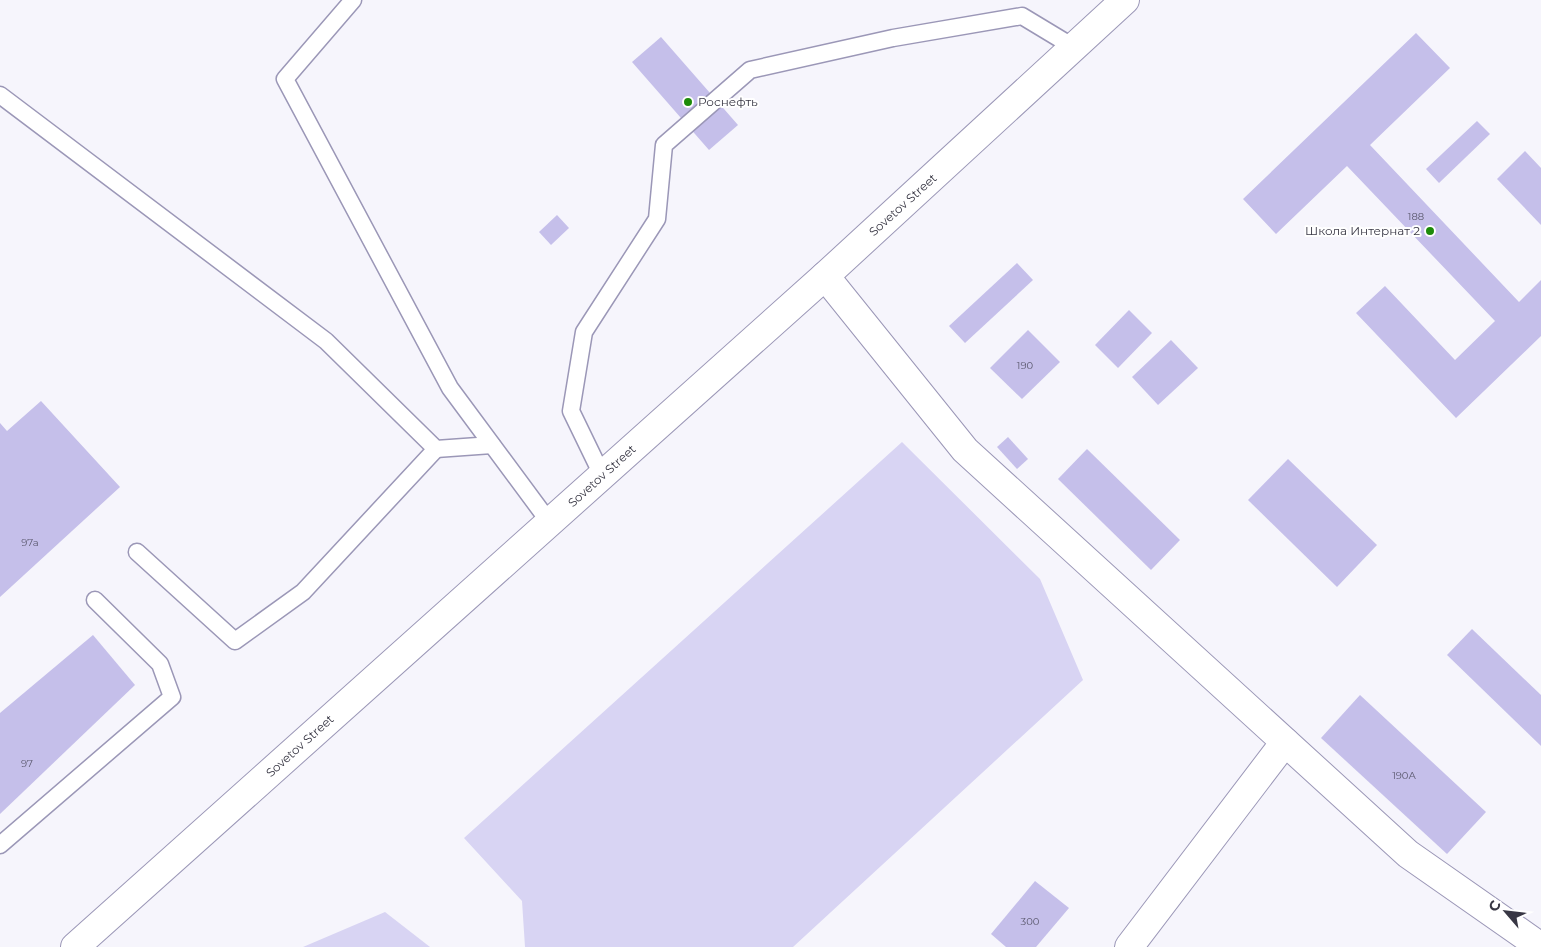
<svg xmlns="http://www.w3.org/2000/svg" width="1541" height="947" font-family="Montserrat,sans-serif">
  <rect width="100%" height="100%" fill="#f6f5fc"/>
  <g fill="#d8d4f3">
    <path d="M902,442l138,137 43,101 -290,267h-268l-3,-46 -58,-63z"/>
    <path d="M385,912l45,35h-127z"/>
  </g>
  <g fill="#c5bfea">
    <path d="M1416,33l34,35 -80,77 149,157 22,-22v56l-85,82 -100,-105 29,-27 70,74 40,-39 -148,-155 -71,68 -33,-35z"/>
    <path d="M661,37l77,88 -29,25 -77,-88z"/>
    <path d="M1477,121l13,13 -51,49 -13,-14z"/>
    <path d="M1525,151l16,17v57l-44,-46z"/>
    <path d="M557,215l12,13 -18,17 -12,-13z"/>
    <path d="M1017,263l16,17 -68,63 -16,-17z"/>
    <path d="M1129,310l23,23 -34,35 -23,-23z"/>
    <path d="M1028,330l32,32 -38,37 -32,-31z"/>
    <path d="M1171,340l27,28 -40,37 -26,-28z"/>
    <path d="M41,401l79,86 -120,110v-174l7,8z"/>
    <path d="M1008,437l20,22 -11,10 -20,-22z"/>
    <path d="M1087,449l93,91 -29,30 -93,-91z"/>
    <path d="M1288,459l89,86 -40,42 -89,-87z"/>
    <path d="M1472,629l69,66v51l-94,-91z"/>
    <path d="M93,635l42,50 -135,129v-101z"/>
    <path d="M1360,695l126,117 -39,42 -126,-116z"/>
    <path d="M1035,881l34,27 -33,39h-30l-15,-13z"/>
  </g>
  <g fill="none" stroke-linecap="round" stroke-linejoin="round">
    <defs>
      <g id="lane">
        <path d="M353,0l-68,79 165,309 100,135"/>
        <path d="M0,95l326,246 110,108 56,-4"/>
        <path d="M602,475l-31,-64 13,-79 73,-113 7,-74 86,-75 143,-32 129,-22 53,32"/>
        <path d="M137,552l98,89 68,-49 133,-143"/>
        <path d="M0,845l172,-148 -12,-33 -65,-64"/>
      </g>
      <g id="street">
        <path d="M825,276l140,174 443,404 133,93"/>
        <path d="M1129,947l156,-205"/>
      </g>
      <path id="secondary" d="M75,947l750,-671 300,-276"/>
    </defs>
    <use href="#lane" stroke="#9b97b7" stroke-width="19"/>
    <use href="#street" stroke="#9b97b7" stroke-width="30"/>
    <use href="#secondary" stroke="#9b97b7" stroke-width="30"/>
    <use href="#lane" stroke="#fff" stroke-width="16"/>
    <use href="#street" stroke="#fff" stroke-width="28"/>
    <use href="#secondary" stroke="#fff" stroke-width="28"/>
  </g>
  <g fill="#1d8b0a" stroke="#fff" stroke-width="2">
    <circle cx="688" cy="102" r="5"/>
    <circle cx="1430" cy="231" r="5"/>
  </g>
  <g text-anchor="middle" stroke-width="4" stroke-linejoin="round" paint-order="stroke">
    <g font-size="10" fill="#5b596e">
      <text x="1416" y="220">188</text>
      <text x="1025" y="369">190</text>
      <text x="30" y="546">97а</text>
      <text x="27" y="767">97</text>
      <text x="1404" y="779">190А</text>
      <text x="1030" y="925">300</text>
    </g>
    <g font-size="12" fill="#383744" stroke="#fff" text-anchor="start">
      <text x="698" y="106">Роснефть</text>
      <text x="1420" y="235" text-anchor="end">Школа Интернат 2</text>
    </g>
    <g font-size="12" fill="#383744" stroke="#fff">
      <text transform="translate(903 205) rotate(-42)" y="4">Sovetov Street</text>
      <text transform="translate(602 476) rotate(-42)" y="4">Sovetov Street</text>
      <text transform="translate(300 746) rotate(-42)" y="4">Sovetov Street</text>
    </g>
  </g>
  <g transform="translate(1506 912) rotate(298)" stroke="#ffffff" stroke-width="4" paint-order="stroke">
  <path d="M0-4L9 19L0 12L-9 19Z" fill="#383744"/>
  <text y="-8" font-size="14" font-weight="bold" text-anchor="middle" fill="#383744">С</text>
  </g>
</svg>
